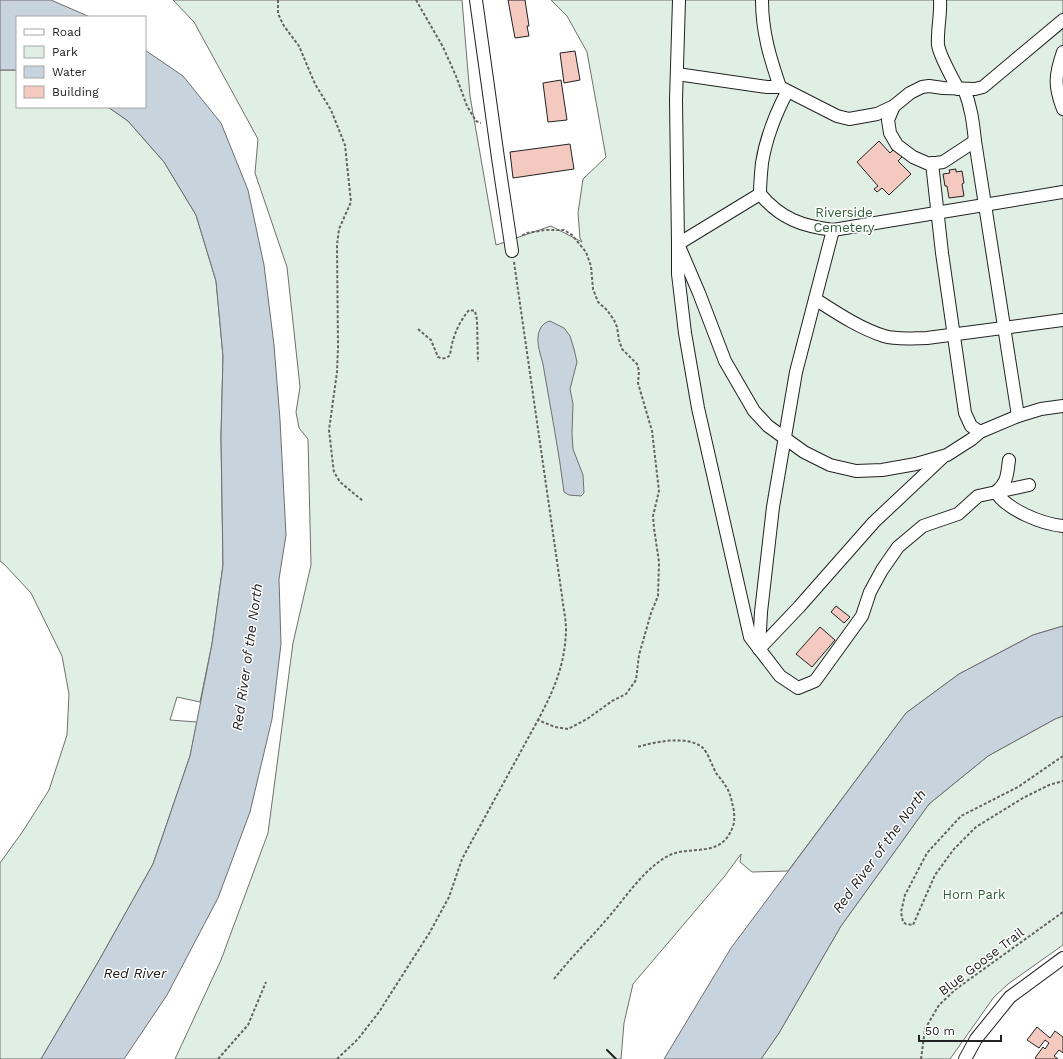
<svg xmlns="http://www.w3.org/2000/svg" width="1063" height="1059" font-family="'Work Sans',sans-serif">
  <rect width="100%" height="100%" fill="#fff"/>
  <g fill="#e0efe3" stroke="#6f6f6f">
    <path d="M173,0h289l8,96 26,149 55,-19 31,16 -2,-4 -2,-25 5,-34 23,-22 -19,-105 -20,-36 -16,-16h512v626l-30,9 -74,39 -53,39 -118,158 -36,1 -12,-10 1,-8 -17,23 -91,107 -9,39 -3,36h-446l46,-99 47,-127 25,-190 18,-78 -3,-126 -9,-11 -3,-16 4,-25 -13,-120 -32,-94 3,-34 -64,-117z"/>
    <path d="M0,70h17v37h91l20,14 36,41 32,53 20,66 7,75 -2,81 2,128 -11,79 -12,58 -23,-5 -7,23 27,2 -7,34 -37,108 -56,100 -56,95h-41v-196l23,-32 26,-41 18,-55 2,-41 -7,-38 -31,-63 -27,-29 -4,-3z"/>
    <path d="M1063,716v229l-55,39 -14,13 -44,62h-189l18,-26 62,-107 88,-122 59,-48 67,-37z"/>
  </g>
  <g fill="#c7d3dd" stroke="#6f6f6f">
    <path d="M0,0h51l39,17h-73v53h-17z"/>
    <path d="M145,50l38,26 38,47 27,67 16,75 10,80 6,75 6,115 -7,44 2,65 -9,75 -22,93 -32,86 -51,97 -43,64h-83l56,-95 56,-100 37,-108 22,-112 11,-79 -2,-128 2,-81 -7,-75 -20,-66 -32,-53 -36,-41 -20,-14h37z"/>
    <path d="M550,321l14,7 6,8 4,13 3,13 -7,27 3,15 -1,30 1,15 10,26 1,18 -3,3 -12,-1 -5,-3c-5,-40 -13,-81 -20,-122 -1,-10 -7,-22 -6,-33 1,-8 4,-14 12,-16z"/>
    <path d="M1063,626v90l-8,3 -67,37 -59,48 -88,122 -62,107 -18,26h-97l67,-111 175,-235 53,-39 74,-39z"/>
  </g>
  <g fill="#f3c9c0" stroke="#222">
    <path d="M508,0h17l4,26h-2l2,10 -14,2z"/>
    <path d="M575,51l5,29 -16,3 -4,-30z"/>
    <path d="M561,80l6,40 -19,2 -5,-39z"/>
    <path d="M879,141l11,12 4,-4 8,8 -4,4 13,13 -22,21 -7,-7 -5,4 -3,-3 4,-3 -21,-24z"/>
    <path d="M570,144l4,25 -61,9 -3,-26z"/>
    <path d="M956,169v3l6,-1 2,12 -2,1 2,12 -15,2 -2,-12h-2l-2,-12 7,-1 -1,-3z"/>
    <path d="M836,606l14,11 -6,6 -13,-11z"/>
    <path d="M820,627l15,13 -23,27 -16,-13z"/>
    <path d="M1037,1027l13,11 5,-7 8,6v16l-4,-3 -5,6 4,3h-21l-2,-1 8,-11 2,2 4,-6 -4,-3 -6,8 -12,-8z"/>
  </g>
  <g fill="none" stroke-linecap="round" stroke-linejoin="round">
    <defs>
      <g id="minor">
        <path d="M476,0l22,158 14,93"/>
        <path d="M679,0l-3,100 2,144 21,49 26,68 29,50 14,15 36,26 26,13 26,6 26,-1 34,-6 31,-9 25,-16 8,-7 38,-16 23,-7 22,-3"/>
        <path d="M762,0c0,32 8,58 18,87l57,29 12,3 28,-5 17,-8"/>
        <path d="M940,0c1,15 -3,30 -2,45 2,12 14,32 20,44"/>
        <path d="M1063,52c-8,23 -9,34 0,57"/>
        <path d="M677,74l90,13h13"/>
        <path d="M964,89c7,17 9,33 11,52l43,275"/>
        <path d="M787,92c-11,21 -21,46 -25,71 -1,10 -2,20 -2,31l-82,50v30l7,59 13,75 52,229 30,39 18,12 17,-7 47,-65 8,-24 12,-22 16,-23 25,-21 35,-12 20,-18 51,-11"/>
        <path d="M975,141l-32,21 -14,2 -16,-7 -16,-12 -7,-12 -2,-13 6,-14 16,-13 12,-6 7,-1 14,2 32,1 8,-2 80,-67"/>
        <path d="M932,163l10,90 23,160 6,13 9,6"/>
        <path d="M760,194c21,25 42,32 73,36l230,-38"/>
        <path d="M833,230l-18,69c22,14 44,29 69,37 13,4 30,2 43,2l136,-18"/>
        <path d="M1009,460c-2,14 -1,22 -13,32 11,18 46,32 67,34"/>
        <path d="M759,649l2,-37 12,-105 23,-135 19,-73"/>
        <path d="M759,649l40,-42 75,-85 68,-64"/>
        <path d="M965,1059l11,-20 34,-42 53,-39"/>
      </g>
    </defs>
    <use href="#minor" stroke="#222" stroke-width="14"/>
    <g stroke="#646464" stroke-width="2" stroke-dasharray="3 2" stroke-linecap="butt">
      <path d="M278,0v13l2,5 4,8 15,20 16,38 16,26 14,35 6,57 -12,27 -2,16 1,102 -1,25 -8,58 4,35 1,7 6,10 23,19"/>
      <path d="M416,0l27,47 13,29 11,30 9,15 5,2"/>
      <path d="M514,262l48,334c1,11 4,22 4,34 -1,35 -12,60 -28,90"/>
      <path d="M418,329l13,11 7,17c5,2 8,2 12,-2 2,-16 8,-32 19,-45l6,1 2,9 1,42"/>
      <path d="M1063,756l-45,31 -57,29 -34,37 -22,42 -4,17 2,10 3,2 7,1 22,-50 19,-26 22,-22 47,-29 26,-13 14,-4"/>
      <path d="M554,979c18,-23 39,-43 58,-66 16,-19 32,-43 54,-56 23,-14 55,4 67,-31 2,-5 1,-10 1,-15 -2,-8 -3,-16 -7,-23 -3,-5 -7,-10 -11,-15 -2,-4 -4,-9 -6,-13 -2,-5 -5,-10 -8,-13 -16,-12 -47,-5 -65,0"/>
      <path d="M218,1059l30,-34 18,-43"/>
      <path d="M337,1059l21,-20 21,-27 51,-80 19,-35 13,-38 76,-139 17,7 13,2 19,-10 25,-18 14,-7 10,-14 3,-25 12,-42 7,-17 1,-34 -5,-34 -1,-12 6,-25 -7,-60 -14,-48 1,-12 -2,-7 -15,-15 -3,-9 -2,-13 -3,-7 -7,-10 -9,-8 -5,-13 -2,-23 -5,-14 -14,-17 -8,-5h-19l-18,3 -6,3"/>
      <path d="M921,1059l4,-30 14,-24 17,-16 107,-77"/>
    </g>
    <use href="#minor" stroke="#fff" stroke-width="12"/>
    <path stroke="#222" stroke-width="2" d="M607,1050l9,9"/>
  </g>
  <g text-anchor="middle" stroke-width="3" stroke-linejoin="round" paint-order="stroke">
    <g font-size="13" fill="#2f5e38" stroke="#fff">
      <text x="844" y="217">Riverside<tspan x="844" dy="15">Cemetery</tspan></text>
      <text x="974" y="899">Horn Park</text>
    </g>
    <g font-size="13" fill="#222" stroke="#fff">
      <text transform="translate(981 961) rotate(-37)" y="5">Blue Goose Trail</text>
    </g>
    <g font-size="14" font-style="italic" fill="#222" stroke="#fff">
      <text transform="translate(247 657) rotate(-82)" y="5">Red River of the North</text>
      <text transform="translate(879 851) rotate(-54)" y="5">Red River of the North</text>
      <text x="135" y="978">Red River</text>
    </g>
  </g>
  <rect x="16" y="16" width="130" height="92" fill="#ffffff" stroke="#a7a7a7"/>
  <rect x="24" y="29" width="20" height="6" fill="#ffffff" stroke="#a7a7a7"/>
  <text x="52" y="36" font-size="12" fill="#222222">Road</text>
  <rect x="24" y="46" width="20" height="12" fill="#e0efe3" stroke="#a7a7a7"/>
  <text x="52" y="56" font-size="12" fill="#222222">Park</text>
  <rect x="24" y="66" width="20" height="12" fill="#c7d3dd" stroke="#a7a7a7"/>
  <text x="52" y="76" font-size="12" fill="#222222">Water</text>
  <rect x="24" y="86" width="20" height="12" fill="#f3c9c0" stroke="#a7a7a7"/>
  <text x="52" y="96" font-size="12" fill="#222222">Building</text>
  <path d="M919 1035v6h82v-6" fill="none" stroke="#222222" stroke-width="2"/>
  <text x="925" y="1035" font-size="12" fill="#222222" stroke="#ffffff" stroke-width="3" paint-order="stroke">50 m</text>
</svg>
